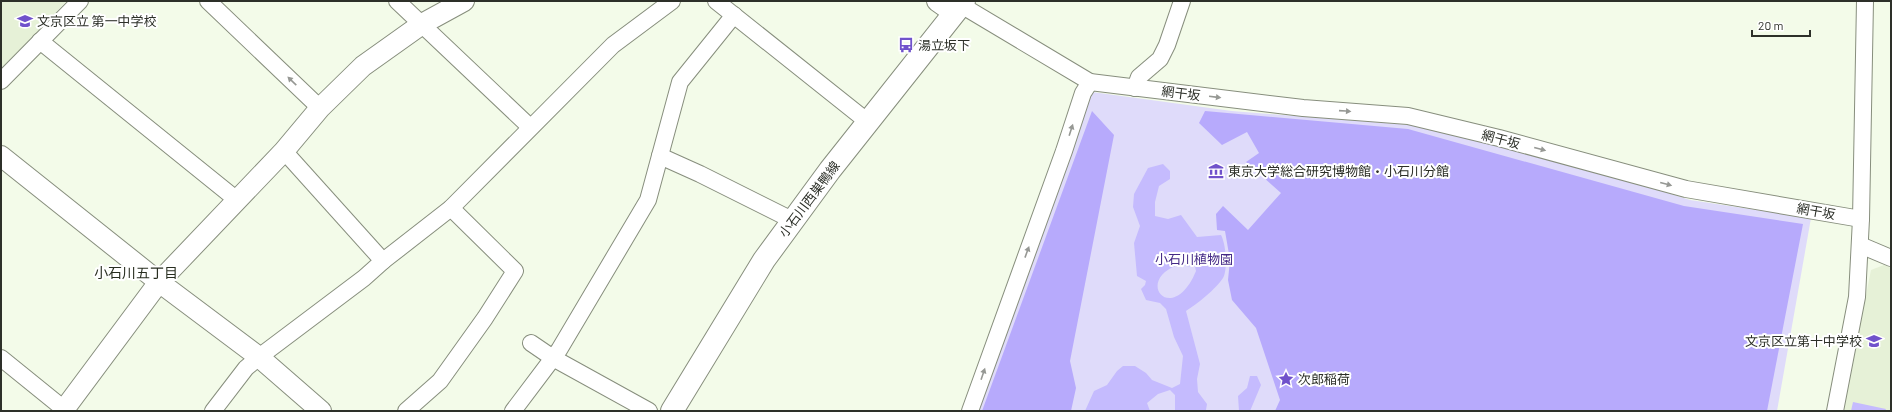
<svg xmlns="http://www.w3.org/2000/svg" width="1892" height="412" font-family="Barlow,'Noto Sans JP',sans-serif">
  <rect width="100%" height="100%" fill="#f3fbe9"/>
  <g fill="#e6f1d7">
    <path d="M1,1h65l-35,39 -30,28z"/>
    <path d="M1884,265l7,3v143h-48l28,-141z"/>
  </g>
  <path fill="#dfdbfa" d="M1092,92l140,19 179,14 84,17 81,22 114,36 121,18 -34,193h-800z"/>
  <g fill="#b7aafc">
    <path d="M1092,111l22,24 -44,226 6,27 -5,23h-89z"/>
    <path d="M1205,111l203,18 276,77 119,18 -36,187h-492l5,-11 -24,-72 -24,-28 -4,-20 2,-20 -5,-29 -8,-1 -1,-16 7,-8 25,24 33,-37 -35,-31 13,-9 -12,-21 -25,13 -23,-22z"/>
  </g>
  <g fill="#c5bbfe" fill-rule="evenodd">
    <path d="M1163,164l7,7v8l-11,7 -4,16v14l13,3 13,-4 16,22 24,-2c5,9 7,34 2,43 -7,11 -26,26 -37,33l14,53 -3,15 1,13 9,12 -1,6 -31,1v-16l-5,-5 -12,4 -11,9 3,8h-65l9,-20 13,-6 10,-14 6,-5h12l11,7 6,7 20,8 8,-4 3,-28 -9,-19 -8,-28 -6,-6 -14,-3 -5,-11 4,-4 1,-4 -9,-5 -3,-33 6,-17 -7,-19 1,-13 14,-26zM1178,265l17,2 1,4c-23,56 -63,10 -18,-6z"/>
    <path d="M1250,376h7l4,9 -11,26h-11l-1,-15 9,-8z"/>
    <path d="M1853,402l33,7 -1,2h-34z"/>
  </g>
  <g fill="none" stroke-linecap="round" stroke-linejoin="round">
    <defs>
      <g id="minor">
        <path d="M208,1l112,107"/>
        <path d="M397,1l133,126"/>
        <path d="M716,1l152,121"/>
        <path d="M961,5l129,77 213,26 105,8 91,22 187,51 175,30"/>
        <path d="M40,41l197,159"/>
        <path d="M1,81l79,-80"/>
        <path d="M1135,88l4,-11 21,-18 7,-14 15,-44"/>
        <path d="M284,151l99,110"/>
        <path d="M660,156l40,18 92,46"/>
        <path d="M1860,245l31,13"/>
        <path d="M531,343l22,15 96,53"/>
        <path d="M1,358l63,51"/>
        <path d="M213,411l33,-43 13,-11 105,-79 19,-17 68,-53 162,-163 59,-44"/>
        <path d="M406,411l34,-30 45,-63 30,-47 -64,-63"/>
        <path d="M513,411l46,-61 89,-150 32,-118 54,-67"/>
        <path d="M970,411l94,-260 19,-58 7,-11"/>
        <path d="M1835,411l22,-114 4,-78 4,-218"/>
      </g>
      <g id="tertiary">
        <path d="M937,1l17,12"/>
        <path d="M1,156l158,126 100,75 62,54"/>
        <path d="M63,411l96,-129 125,-131 36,-43 43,-42 59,-42 42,-23"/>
      </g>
      <path id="secondary" d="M672,411l92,-151 66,-90 134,-169"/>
    </defs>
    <use href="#minor" stroke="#878e7d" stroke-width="18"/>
    <use href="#tertiary" stroke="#878e7d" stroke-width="22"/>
    <use href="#secondary" stroke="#878e7d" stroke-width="24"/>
    <use href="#minor" stroke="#fff" stroke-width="16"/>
    <use href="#tertiary" stroke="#fff" stroke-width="20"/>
    <use href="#secondary" stroke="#fff" stroke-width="22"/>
  </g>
  <defs><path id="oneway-solid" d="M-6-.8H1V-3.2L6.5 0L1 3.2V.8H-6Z"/></defs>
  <g fill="#969894">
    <use href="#oneway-solid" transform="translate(292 81) rotate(-136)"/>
    <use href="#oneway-solid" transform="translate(1215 97) rotate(7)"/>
    <use href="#oneway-solid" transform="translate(1345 111) rotate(4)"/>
    <use href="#oneway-solid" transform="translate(1071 130) rotate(-72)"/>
    <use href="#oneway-solid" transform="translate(1540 149) rotate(15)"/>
    <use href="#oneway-solid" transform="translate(1666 184) rotate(15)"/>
    <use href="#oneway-solid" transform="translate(1027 252) rotate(-70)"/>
    <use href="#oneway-solid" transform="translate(983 374) rotate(-71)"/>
  </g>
  <defs>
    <symbol id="school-bare" viewBox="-9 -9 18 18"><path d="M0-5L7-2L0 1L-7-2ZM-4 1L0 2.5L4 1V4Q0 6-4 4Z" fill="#7052cb" stroke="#fff" stroke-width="2.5" paint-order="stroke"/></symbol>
    <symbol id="bus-bare" viewBox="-9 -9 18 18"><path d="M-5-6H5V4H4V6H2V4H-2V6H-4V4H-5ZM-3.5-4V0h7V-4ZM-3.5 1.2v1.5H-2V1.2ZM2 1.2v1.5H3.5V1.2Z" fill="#7052cb" stroke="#fff" stroke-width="2.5" paint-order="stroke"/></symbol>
    <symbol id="museum-bare" viewBox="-9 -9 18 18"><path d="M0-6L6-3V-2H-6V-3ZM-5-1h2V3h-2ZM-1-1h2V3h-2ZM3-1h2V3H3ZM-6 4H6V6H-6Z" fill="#7052cb" stroke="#fff" stroke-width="2.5" paint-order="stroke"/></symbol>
    <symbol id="sight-bare" viewBox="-9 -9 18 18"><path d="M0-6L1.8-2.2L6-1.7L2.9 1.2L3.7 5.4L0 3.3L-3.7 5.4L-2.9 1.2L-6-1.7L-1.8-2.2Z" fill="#7052cb" stroke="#fff" stroke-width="2.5" paint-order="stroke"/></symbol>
  </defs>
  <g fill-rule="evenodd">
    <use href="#school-bare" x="14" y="10" width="22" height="22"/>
    <use href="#bus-bare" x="895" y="34" width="22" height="22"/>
    <use href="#museum-bare" x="1205" y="160" width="22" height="22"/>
    <use href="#school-bare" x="1863" y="330" width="22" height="22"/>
    <use href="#sight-bare" x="1275" y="368" width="22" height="22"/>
  </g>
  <g text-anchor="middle" stroke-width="4" stroke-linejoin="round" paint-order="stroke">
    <g font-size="13" fill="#2d3029" stroke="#fff" text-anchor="start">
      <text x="37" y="26">文京区立 第一中学校</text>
      <text x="918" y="50">湯立坂下</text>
      <text x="1228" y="176">東京大学総合研究博物館・小石川分館</text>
      <text x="1862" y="346" text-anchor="end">文京区立第十中学校</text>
      <text x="1298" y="384">次郎稲荷</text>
    </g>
    <g font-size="13" fill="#2d3029" stroke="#fff">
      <text transform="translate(1181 93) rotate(7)" y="5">網干坂</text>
      <text transform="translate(1501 139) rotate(15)" y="5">網干坂</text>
      <text transform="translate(809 199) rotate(-53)" y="5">小石川西巣鴨線</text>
      <text transform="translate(1816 211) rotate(10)" y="5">網干坂</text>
    </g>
    <g font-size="13" fill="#442986" stroke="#fff">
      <text x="1194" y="264">小石川植物園</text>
    </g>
    <g font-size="14" fill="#282e20" stroke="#fff">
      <text x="136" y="278">小石川五丁目</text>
    </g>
  </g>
  <rect width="1892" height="412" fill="none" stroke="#2d3029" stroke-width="4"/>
  <path d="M1752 30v6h58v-6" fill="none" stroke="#2d3029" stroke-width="2"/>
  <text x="1758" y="30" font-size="12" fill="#2d3029" stroke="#ffffff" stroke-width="3" paint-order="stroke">20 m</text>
</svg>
